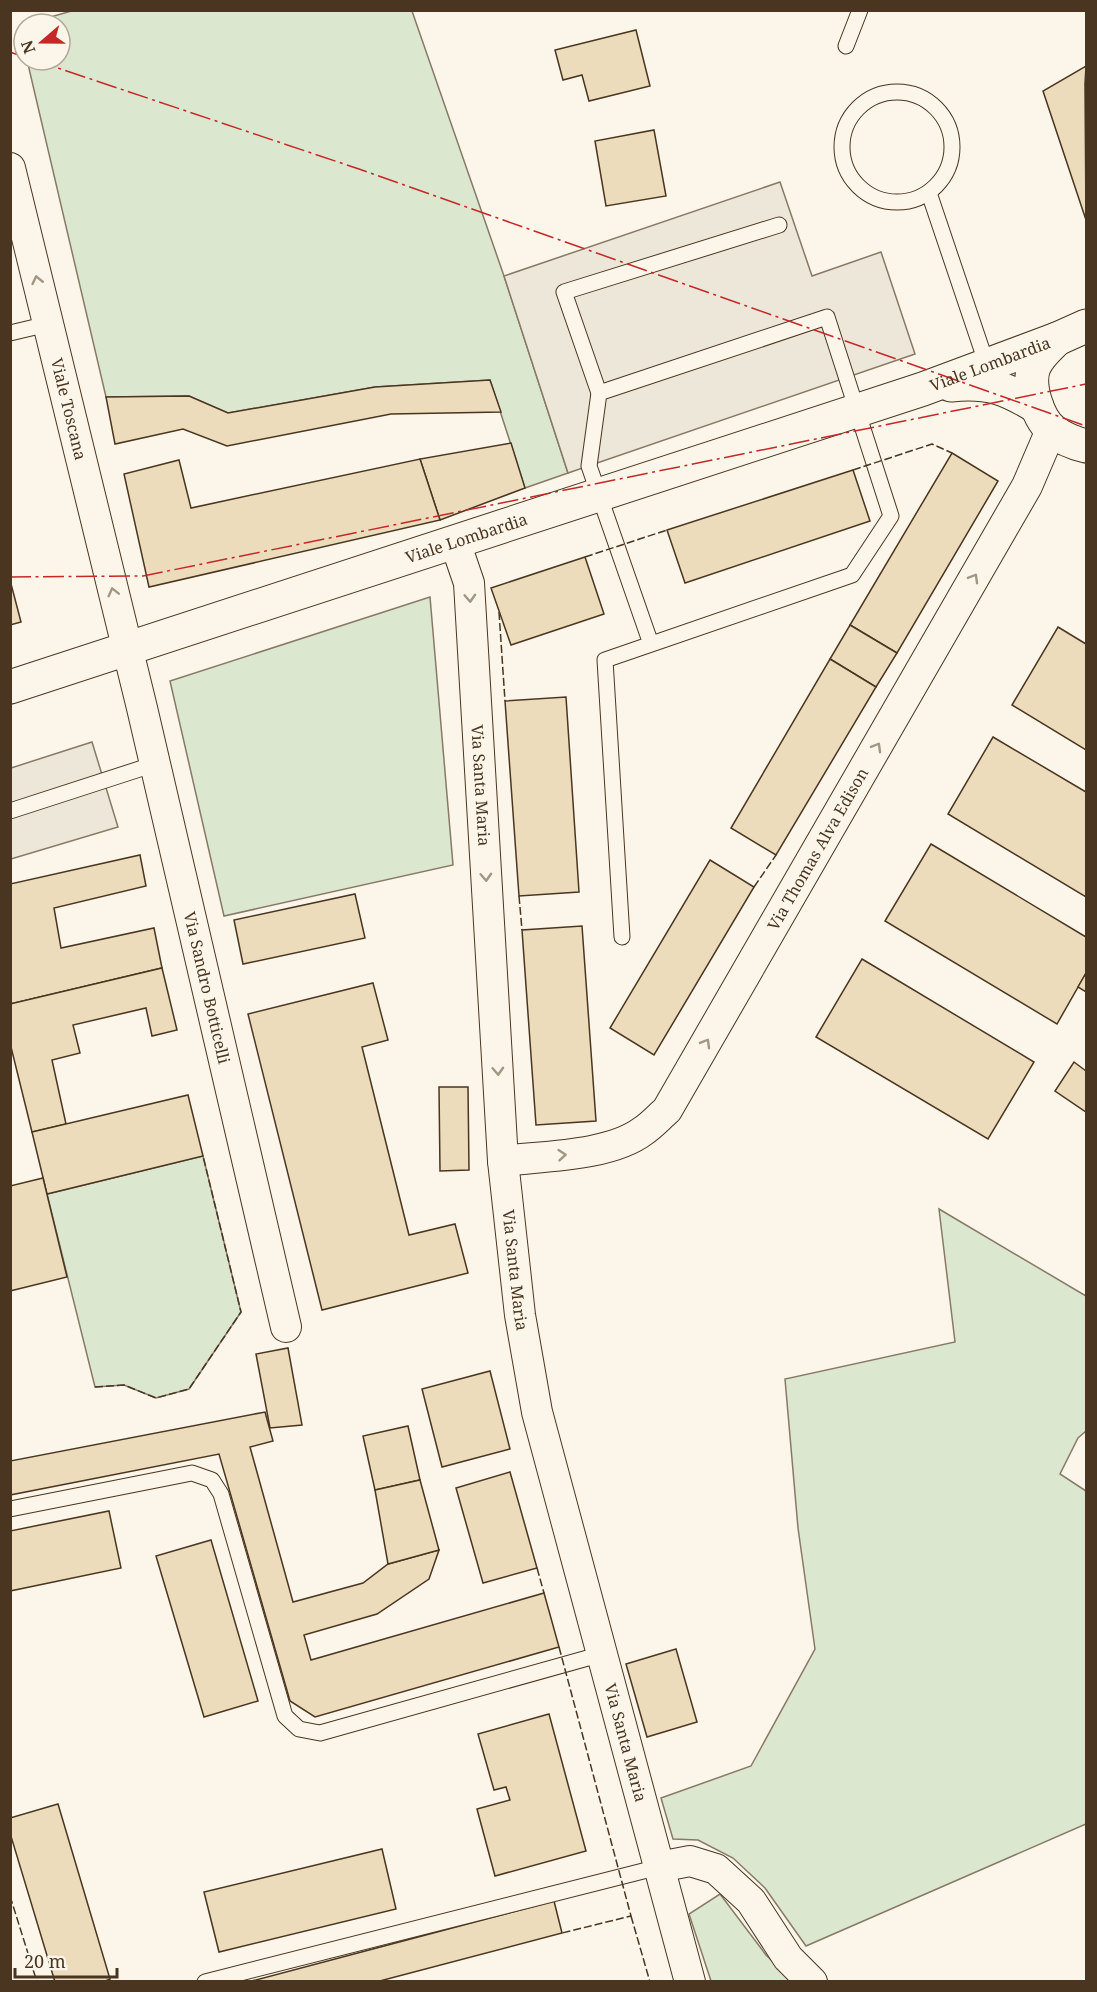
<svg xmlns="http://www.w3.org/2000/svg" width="1097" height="1992" font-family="'Noto Serif',serif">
  <rect width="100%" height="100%" fill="#fbf6e9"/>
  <g fill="#dce7d0" stroke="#887966" stroke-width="1.5">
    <path d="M75,10l337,1 92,265 64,197 -43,15 -35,-108 -115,7 -147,26 -39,-17 -83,1 -79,-337h33v-36h-34z"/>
    <path d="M430,597l23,268 -229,51 -54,-235z"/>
    <path d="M203,1156l38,156 -52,77 -33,9 -32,-13 -29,2 -48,-193z"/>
    <path d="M939,1209l147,87v135l-8,7 -18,36 26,17v333l-280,122 -41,-58 -32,-30 -35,-18 -25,-1 -12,-41 90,-32 64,-117 -17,-121 -13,-149 170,-37z"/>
    <path d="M720,1894l46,61 27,26h-82l-22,-67z"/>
  </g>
  <g fill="#ede7d9" stroke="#887966" stroke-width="1.5">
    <path d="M780,182l32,94 69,-24 34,102 -347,119 -64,-197z"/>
    <path d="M92,742l26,85 -107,32v-91z"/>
  </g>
  <g fill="#ecdcbc" stroke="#4a3520" stroke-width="1.5">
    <path d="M636,30l14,56 -61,15 -7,-26 -19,5 -8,-30z"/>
    <path d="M1086,66l-1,18 1,136 -43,-129z"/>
    <path d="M654,130l12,66 -60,10 -11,-65z"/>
    <path d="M490,380l11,32 -110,2 -164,32 -44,-17 -68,15 -9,-47 83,-1 39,17 147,-26z"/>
    <path d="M511,443l14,45 -85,32 -20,-61z"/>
    <path d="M952,453l46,28 -101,172 -47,-28z"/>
    <path d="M420,459l20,61 -291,67 -25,-113 55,-14 12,48z"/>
    <path d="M853,470l17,51 -185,62 -18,-53z"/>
    <path d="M585,557l19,57 -93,31 -20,-57z"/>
    <path d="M10,580l11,42 -11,3z"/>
    <path d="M850,625l47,28 -21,34 -46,-28z"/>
    <path d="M1058,627l28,17v106l-74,-45z"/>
    <path d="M830,659l46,28 -100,168 -45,-27z"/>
    <path d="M566,697l13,195 -60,4 -14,-195z"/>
    <path d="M993,737l93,55v105l-138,-83z"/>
    <path d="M931,844l155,93v36l-29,51 -172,-103z"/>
    <path d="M140,855l6,31 -92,22 7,40 93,-20 8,40 -152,36v-120z"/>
    <path d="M710,860l44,27 -100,168 -44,-27z"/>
    <path d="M355,894l10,44 -122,26 -9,-44z"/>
    <path d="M582,926l14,195 -60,4 -14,-195z"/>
    <path d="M862,959l172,103 -46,77 -172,-102z"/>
    <path d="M162,968l15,62 -25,6 -6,-28 -73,17 7,28 -28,7 14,64 -34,8 -22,-89v-39z"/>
    <path d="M1086,973v19l-8,-5z"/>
    <path d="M373,983l15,57 -26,7 47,188 46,-11 13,49 -146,37 -74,-296z"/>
    <path d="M1074,1062l12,9v41l-31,-21z"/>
    <path d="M439,1087h29l1,83 -29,1z"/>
    <path d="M188,1095l15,61 -156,38 -15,-62z"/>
    <path d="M43,1178l24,99 -57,14v-105z"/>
    <path d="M288,1348l14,77 -32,3 -14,-74z"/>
    <path d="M490,1371l20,78 -68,18 -20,-78z"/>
    <path d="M265,1412l8,29 -23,6 43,155 70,-19 25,-19 51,-14 -10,29 -52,35 -73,21 7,25 233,-67 15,54 -244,70 -25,-16 -71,-247 -209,41v-34z"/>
    <path d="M408,1426l12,54 -45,10 -12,-54z"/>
    <path d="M510,1472l27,96 -54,15 -27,-95z"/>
    <path d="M420,1480l19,70 -51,14 -13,-74z"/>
    <path d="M109,1511l12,57 -111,23v-60z"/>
    <path d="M211,1540l47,161 -54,16 -48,-161z"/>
    <path d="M676,1649l21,73 -50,15 -21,-73z"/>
    <path d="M549,1714l37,137 -91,25 -18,-67 33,-9 -4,-13 -12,3 -16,-56z"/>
    <path d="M58,1804l52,175 -7,3h-48l-45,-149v-15z"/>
    <path d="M382,1849l14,60 -177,43 -15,-60z"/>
    <path d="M554,1901l8,32 -186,49h-128z"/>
  </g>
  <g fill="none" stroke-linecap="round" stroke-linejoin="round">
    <defs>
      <g id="lane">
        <path d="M846,46l14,-36"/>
        <circle cx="897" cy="147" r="55"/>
        <path d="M929,193l58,172"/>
        <path d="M10,333l38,-9"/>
        <path d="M599,393l-35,-101 215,-67"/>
        <path d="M10,811l145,-47"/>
        <path d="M622,937l-17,-277 247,-85 39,-59 -64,-199 -228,76 -10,73 62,178"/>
        <path d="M10,1509l182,-36 20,7 9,14 64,222 14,13 21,4 282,-79"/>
        <path d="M205,1982l454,-115"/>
      </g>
      <g id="street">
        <path id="s1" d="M10,168l132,540 144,619"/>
        <path id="s2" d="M455,542l14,41 34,578 17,154 17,97 153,570"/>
        <path id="s3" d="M503,1161c41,-5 107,-5 140,-30 9,-6 16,-14 24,-21l360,-624 24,-56"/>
        <path d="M659,1867l31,-6 26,8 35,32 37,57 24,24"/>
      </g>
      <g id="secondary">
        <path d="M1057,339c-9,9 -18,16 -23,28 -7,18 4,52 19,64 10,8 21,12 33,15"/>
        <path d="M951,385c37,-4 55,3 86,22"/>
        <path id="s4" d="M10,687l913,-298 134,-50 29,-13"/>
      </g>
    </defs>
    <use href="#lane" stroke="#4a3520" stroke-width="17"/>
    <use href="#street" stroke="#4a3520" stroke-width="32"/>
    <use href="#secondary" stroke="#4a3520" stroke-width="35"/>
    <use href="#lane" stroke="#fbf6e9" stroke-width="15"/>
    <use href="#street" stroke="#fbf6e9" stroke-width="30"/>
    <use href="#secondary" stroke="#fbf6e9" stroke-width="33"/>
    <g stroke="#4a3520" stroke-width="1.5" stroke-dasharray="8 3" stroke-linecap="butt">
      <path d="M853,470l79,-26 20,9"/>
      <path d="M585,557l82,-27"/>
      <path d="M499,612l6,89"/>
      <path d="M754,887l22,-32"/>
      <path d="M519,896l3,34"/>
      <path d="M95,1387l29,-2 32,13 33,-9 52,-77 -38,-156"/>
      <path d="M537,1568l7,25"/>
      <path d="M559,1647l72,269 -69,17"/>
      <path d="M10,1896l27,86"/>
      <path d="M631,1916l19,66"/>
    </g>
    <g stroke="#c62828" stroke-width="1.5" stroke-dasharray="21 4.5 3 4.5" stroke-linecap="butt">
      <path d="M10,52l14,5"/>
      <path d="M34,60l325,109 727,257"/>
      <path d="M10,577l133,-1 943,-192"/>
    </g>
  </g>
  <defs><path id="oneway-chevron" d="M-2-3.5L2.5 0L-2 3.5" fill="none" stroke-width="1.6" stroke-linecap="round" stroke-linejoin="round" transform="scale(1.5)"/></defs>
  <g stroke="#a29684">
    <use href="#oneway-chevron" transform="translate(37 280) rotate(-103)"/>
    <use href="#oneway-chevron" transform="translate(974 578) rotate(-60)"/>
    <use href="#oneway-chevron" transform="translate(113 592) rotate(-104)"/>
    <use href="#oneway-chevron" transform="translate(470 598) rotate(87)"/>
    <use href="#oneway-chevron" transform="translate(877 747) rotate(-60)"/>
    <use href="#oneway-chevron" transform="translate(486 877) rotate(87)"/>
    <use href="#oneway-chevron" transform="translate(706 1043) rotate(-60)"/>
    <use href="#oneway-chevron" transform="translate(498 1071) rotate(87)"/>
    <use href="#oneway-chevron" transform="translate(562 1155) rotate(-5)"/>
  </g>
  <g text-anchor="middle" stroke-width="4.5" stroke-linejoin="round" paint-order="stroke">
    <g font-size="16" fill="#4a3520" stroke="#fbf6e9">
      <text dy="6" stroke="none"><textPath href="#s4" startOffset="1032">Viale Lombardia</textPath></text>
      <text dy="6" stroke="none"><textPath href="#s1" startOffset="248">Viale Toscana</textPath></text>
      <text dy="6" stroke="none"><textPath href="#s4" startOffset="480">Viale Lombardia</textPath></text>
      <text dy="6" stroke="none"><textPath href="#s2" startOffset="246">Via Santa Maria</textPath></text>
      <text dy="6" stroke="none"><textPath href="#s3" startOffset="478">Via Thomas Alva Edison</textPath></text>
      <text dy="6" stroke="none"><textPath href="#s1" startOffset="843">Via Sandro Botticelli</textPath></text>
      <text dy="6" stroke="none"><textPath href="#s2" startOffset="732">Via Santa Maria</textPath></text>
      <text dy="6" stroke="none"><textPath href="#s2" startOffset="1218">Via Santa Maria</textPath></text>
    </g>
  </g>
  <rect width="1097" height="1992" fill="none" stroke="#4a3520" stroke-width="24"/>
  <g transform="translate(42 42) rotate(250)"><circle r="28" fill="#fbf6e9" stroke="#b4a999" stroke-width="1.5"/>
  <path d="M0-4.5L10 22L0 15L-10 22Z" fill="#c62828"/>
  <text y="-9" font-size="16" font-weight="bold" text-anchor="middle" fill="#4a3520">N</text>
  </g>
  <path d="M15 1968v9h102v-9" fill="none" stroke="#4a3520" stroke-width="3"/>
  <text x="24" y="1968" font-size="18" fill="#4a3520" stroke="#fbf6e9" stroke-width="4.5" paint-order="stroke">20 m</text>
</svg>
